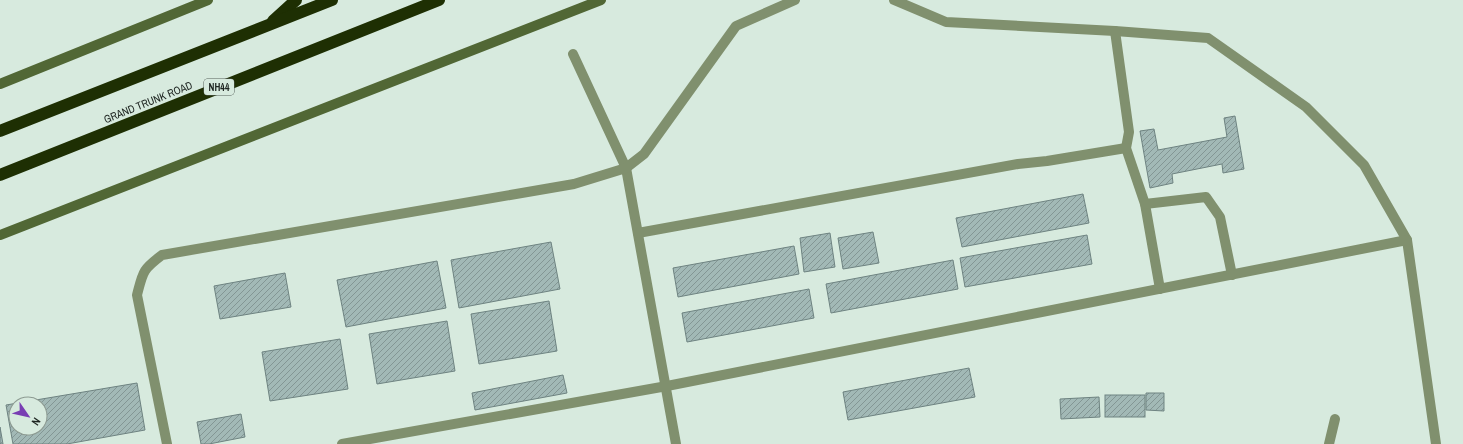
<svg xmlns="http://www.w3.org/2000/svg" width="1463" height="444" font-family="'Archivo Narrow',sans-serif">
  <defs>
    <pattern id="building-hatch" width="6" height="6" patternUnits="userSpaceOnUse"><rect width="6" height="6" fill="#a2b9b6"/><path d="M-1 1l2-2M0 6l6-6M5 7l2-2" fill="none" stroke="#839694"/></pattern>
  </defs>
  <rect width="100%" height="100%" fill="#d7eade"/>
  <g fill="url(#building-hatch)" stroke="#6e8381" fill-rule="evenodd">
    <path d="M1235,116l9,53 -21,4 -1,-9 -50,10 1,9 -23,5 -10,-57 14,-2 4,21 69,-13 -3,-19z"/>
    <path d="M1083,194l6,29 -127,24 -6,-29z"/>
    <path d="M873,232l6,31 -36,6 -5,-31z"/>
    <path d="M830,233l5,34 -31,5 -4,-34z"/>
    <path d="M1087,235l5,29 -127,23 -5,-29z"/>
    <path d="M551,242l9,47 -101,19 -8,-48z"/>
    <path d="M794,246l5,28 -121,23 -5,-29z"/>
    <path d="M953,260l5,29 -127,24 -5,-29z"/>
    <path d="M437,261l9,47 -100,19 -9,-47z"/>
    <path d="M285,273l6,34 -71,12 -6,-33z"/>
    <path d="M809,289l5,29 -127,24 -5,-29z"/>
    <path d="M549,301l8,50 -78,13 -8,-50z"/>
    <path d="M447,321l8,50 -78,13 -8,-50z"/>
    <path d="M340,339l8,50 -78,12 -8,-49z"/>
    <path d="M969,368l6,29 -127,23 -5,-28z"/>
    <path d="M563,375l4,18 -92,17 -3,-17z"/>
    <path d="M137,383l8,47 -78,14h-54l-7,-39zM16,404h24v24h-24z"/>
    <path d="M1146,393h18v18l-18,-1z"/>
    <rect x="1105" y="395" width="40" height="22"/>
    <path d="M1099,397l1,20 -39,2 -1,-20z"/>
    <path d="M241,414l4,23 -36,7h-8l-4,-22z"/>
    <path d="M0,427l3,17h-3z"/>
  </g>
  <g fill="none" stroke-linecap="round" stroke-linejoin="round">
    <g stroke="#80906e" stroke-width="10">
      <path d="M894,0l52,22 169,9 93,7 98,69 58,58 43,75 29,204"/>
      <path d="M1115,31l14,101 -3,16 19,56 15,85"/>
      <path d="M573,54l53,114 50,276"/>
      <path d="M1145,204l61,-7 14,20 12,58"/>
      <path d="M638,233l380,-69 29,-3 79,-13"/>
      <path d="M167,444l-30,-149c6,-23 5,-25 25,-40l412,-71 52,-16 18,-14 92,-128 59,-26"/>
      <path d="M342,444l325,-58 740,-146"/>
      <path d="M1329,444l6,-25"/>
    </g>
    <g stroke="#516735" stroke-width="10">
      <path d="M0,84l208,-84"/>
      <path d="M0,235l601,-235"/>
    </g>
    <g stroke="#1e2f03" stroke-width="12">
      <path d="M273,21l23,-21"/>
      <path d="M0,131l332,-131"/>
      <path d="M0,175l439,-175"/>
    </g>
  </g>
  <g text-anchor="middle" stroke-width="3" stroke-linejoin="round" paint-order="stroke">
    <rect fill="#d7eade" stroke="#555f59" stroke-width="1" x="204" y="79" width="30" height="16" rx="3"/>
    <g font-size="10" font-weight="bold" fill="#1d2420">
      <text x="219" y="91">NH44</text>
    </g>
    <g font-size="11" fill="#1d2420" stroke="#d7eade">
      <text transform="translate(148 102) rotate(-22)" y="4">GRAND TRUNK ROAD</text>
    </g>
  </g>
  <g transform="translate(28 416) rotate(124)"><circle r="19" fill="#d7eade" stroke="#8d9b92"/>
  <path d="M0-3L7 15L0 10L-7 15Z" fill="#793eb3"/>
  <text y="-6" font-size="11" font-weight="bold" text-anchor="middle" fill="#1d2420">N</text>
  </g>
</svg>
